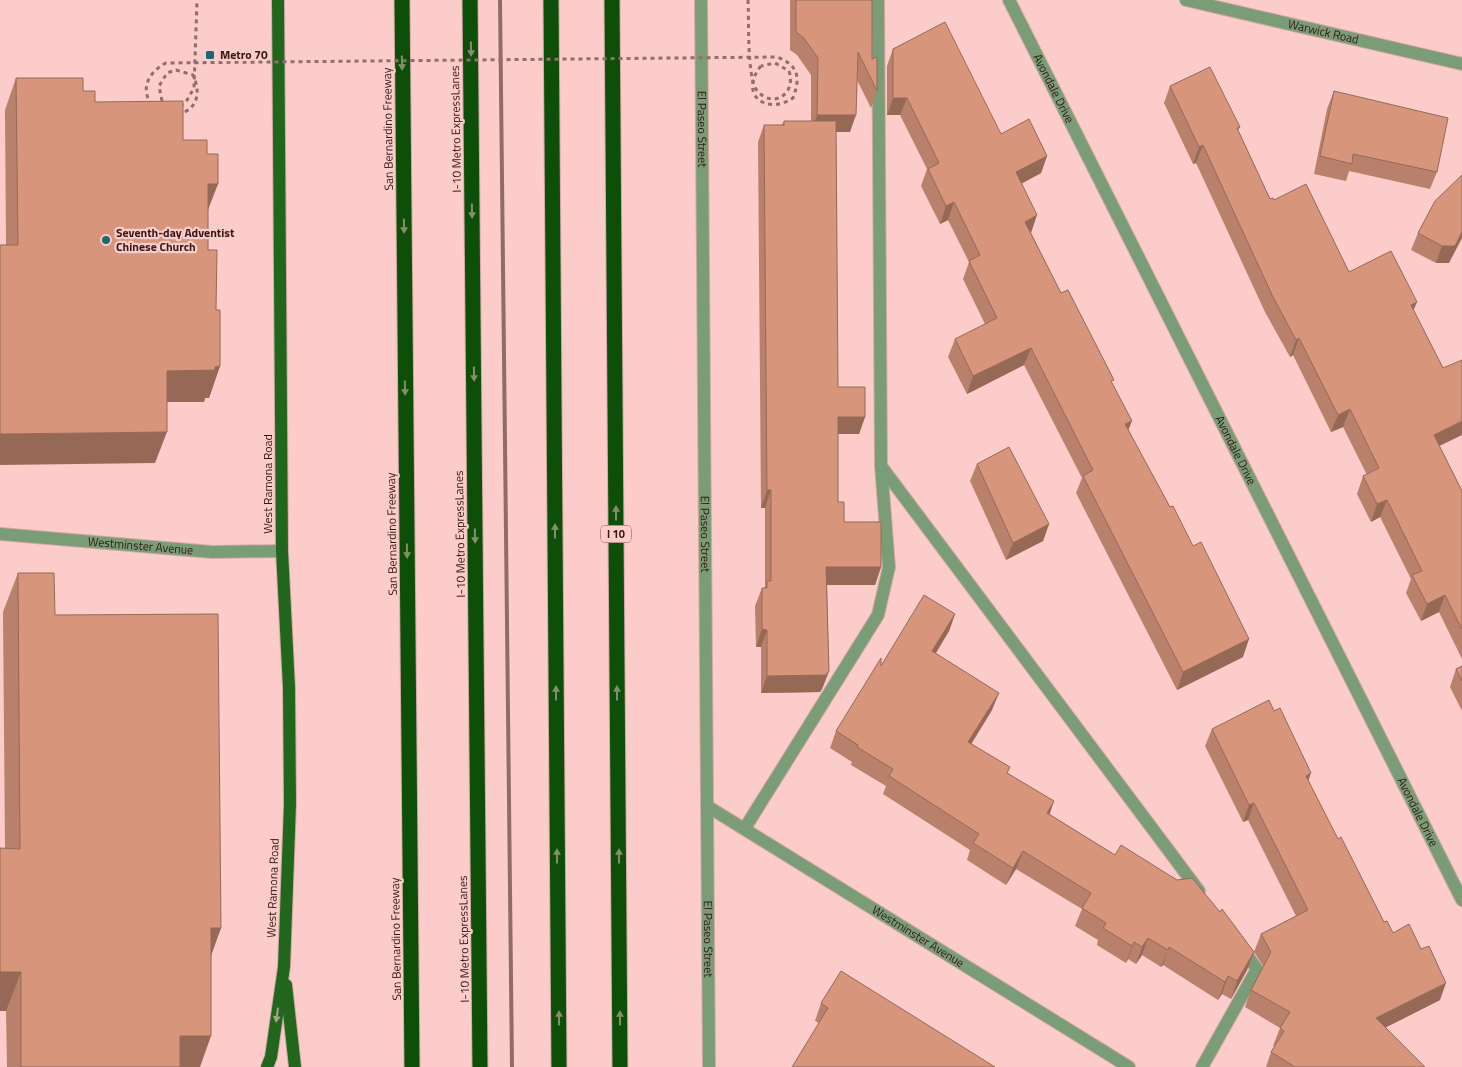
<svg xmlns="http://www.w3.org/2000/svg" width="1462" height="1067" font-family="'Titillium Web',sans-serif">
  <rect width="100%" height="100%" fill="#fbccc9"/>
  <g fill="none" stroke-linecap="round" stroke-linejoin="round">
    <defs>
      <g id="lane">
        <path d="M881,466l318,425"/>
        <path d="M745,828l133,-213 11,-48 -8,-101 -3,-466"/>
        <path d="M1202,1067l55,-98 -16,-22"/>
      </g>
      <g id="street">
        <path id="s1" d="M701,0l8,1067"/>
        <path id="s2" d="M1009,0l453,900"/>
        <path id="s3" d="M1186,0l276,64"/>
        <path id="s4" d="M0,534l212,18 70,-1"/>
        <path id="s5" d="M707,806l422,261"/>
      </g>
      <g id="primary">
        <path d="M286,985l9,82"/>
        <path d="M267,1067l4,-10 13,-90 6,-163 -1,-116 -7,-137 -4,-551"/>
      </g>
      <g id="highway">
        <path d="M402,0l10,1067"/>
        <path d="M470,0l10,1067"/>
        <path d="M551,0l8,1067"/>
        <path d="M612,0l8,1067"/>
      </g>
    </defs>
    <use href="#lane" stroke="#d3a8a5" stroke-width="14"/>
    <use href="#street" stroke="#d3a8a5" stroke-width="14"/>
    <use href="#primary" stroke="#d3a8a5" stroke-width="14"/>
    <use href="#highway" stroke="#d3a8a5" stroke-width="17"/>
    <g stroke="#926d6b" stroke-width="3" stroke-dasharray="4 4" stroke-linecap="butt">
      <path d="M748,0c1,19 -1,75 8,89 15,21 41,6 33,-18l-14,-8 -14,3"/>
      <path d="M180,106l6,-4 8,-14 3,-88"/>
    </g>
    <use href="#lane" stroke="#7a9c76" stroke-width="12"/>
    <use href="#street" stroke="#7a9c76" stroke-width="12"/>
    <use href="#primary" stroke="#22661e" stroke-width="12"/>
    <use href="#highway" stroke="#0d4f09" stroke-width="15"/>
    <path stroke="#906b69" stroke-width="4" d="M500,0l12,1067"/>
    <g stroke="#926d6b" stroke-width="3" stroke-dasharray="4 4" stroke-linecap="butt">
      <path d="M162,101l-3,-15 8,-13 9,-3 17,5c8,17 5,34 -14,39"/>
      <path d="M152,105c-13,-17 -2,-34 14,-42l611,-6c21,8 24,20 16,41 -27,18 -55,-4 -32,-32"/>
    </g>
  </g>
  <g fill="#b9816b">
    <path d="M790,0h82v59l5,32 -6,17 -14,-28 -7,52h-14l2,255 27,30 -6,17h-21v68l6,20 37,45 -6,18h-48l2,86 -7,18 -2,3 -59,1v-46h-5l-1,-41 7,-18h2l1,-1v-79h-4l-3,-366 6,-17h18l2,-4h27v-46l-14,-20 -7,-5z"/>
    <path d="M893,49l108,85 46,22 -6,17 -19,10 9,50 30,60 51,91 16,45 115,228 -66,33 -101,-197 6,-15 -58,-113 -57,29 -19,-37 7,-18 30,-15 -22,-45 6,-17 -21,-42 -8,4 -19,-38 6,-17 -27,-54h-13v-49z"/>
    <path d="M16,78l67,13 12,11 88,38 25,71v39l8,60 4,56 -11,32h-4l-1,4h-37l-12,61 -149,-218 -1,-135z"/>
    <path d="M1170,86l70,41 -2,4 32,68 4,1 75,72 65,38 25,136 23,45v168l-23,-47 -18,9 -15,-28 5,-14 -31,-62 -9,5 -14,-28 6,-18 4,-1 -24,-48 -12,5 -38,-77 -3,2 -25,-45 -69,-149 -3,1 -29,-61z"/>
    <path d="M1334,91l103,81 -7,17 -81,-18 -3,10 -32,-7 13,-65z"/>
    <path d="M1462,175l-13,88h-13l-25,-13 7,-17z"/>
    <path d="M977,464l72,60 -6,17 -37,19 -36,-79z"/>
    <path d="M18,573l37,42 166,313 -10,26 -11,113h-193l-1,-56h-6v-163l5,1 -2,-237z"/>
    <path d="M955,614l-6,17 -13,22 56,57 -21,34 37,29 41,41 66,41 105,57 34,40 -7,18 -16,29 -9,-5 -4,6 -55,-35 -2,2 -19,-12 -6,9 -8,-5 -2,4 -29,-18 1,-5 -23,-14 7,-17 -66,-40 -10,16 -39,-25 3,-10 -87,-56 3,-8 -35,-21 1,-3 -22,-14 6,-17 45,-65z"/>
    <path d="M1462,666v45l-12,-24 6,-18z"/>
    <path d="M1212,729l96,52 30,58 46,83 9,11 47,67 -55,28 40,39h-159l5,-15 4,-6h-2l7,-18 -35,-21 6,-17 13,-23 -10,-15 7,-18 35,-18 -48,-96 -5,2 -38,-76z"/>
    <path d="M821,1003l174,64 -176,-44 -4,-2z"/>
  </g>
  <g fill="#966957">
    <path d="M893,98h14l-7,17h-13z"/>
    <path d="M817,115h39l-6,17h-39z"/>
    <path d="M1203,145l-7,18 -3,1 6,-17z"/>
    <path d="M1047,156l-6,17 -31,17 6,-18z"/>
    <path d="M208,184h10l-12,31z"/>
    <path d="M954,202l-6,18 -8,4 6,-18z"/>
    <path d="M1037,215l-6,18 -6,-11z"/>
    <path d="M1462,232v6l-13,25h-13l6,-17z"/>
    <path d="M1417,302l-7,17 1,-14z"/>
    <path d="M1299,338l-6,17 -3,2 6,-17z"/>
    <path d="M1031,348l-7,17 -57,29 6,-18z"/>
    <path d="M220,366l-11,32h-4l-1,4h-48l11,-31z"/>
    <path d="M1350,409l-7,18 -12,5 7,-17z"/>
    <path d="M838,417h27l-6,17h-27z"/>
    <path d="M1132,421l-7,17v-14z"/>
    <path d="M1462,421v14l-35,17 7,-17z"/>
    <path d="M167,432l-12,31 -155,2v-31z"/>
    <path d="M767,490h4l-6,18h-4z"/>
    <path d="M1387,500l-7,17 -9,5 6,-18z"/>
    <path d="M1049,524l-6,17 -37,19 7,-17z"/>
    <path d="M826,567h55l-6,18h-55z"/>
    <path d="M1445,595l-6,17 -18,9 6,-17z"/>
    <path d="M955,614l-6,17 -23,38 6,-18z"/>
    <path d="M762,629l5,1 -6,17h-5z"/>
    <path d="M1249,639l-6,18 -66,33 6,-18z"/>
    <path d="M829,671l-7,18 -2,3 -59,1 6,-17z"/>
    <path d="M999,693l-7,17 -30,49 6,-17z"/>
    <path d="M1311,773l-6,17 1,-14z"/>
    <path d="M1054,801l-6,18 -1,-6z"/>
    <path d="M1254,803l-6,17 -5,2 6,-17z"/>
    <path d="M1023,851l-7,18 -10,16 7,-17z"/>
    <path d="M211,928h10l-14,39z"/>
    <path d="M1148,938l-6,17 -6,9 6,-17z"/>
    <path d="M1134,942l-6,17 -2,4 6,-17z"/>
    <path d="M1169,947l-6,18 -2,2 7,-17z"/>
    <path d="M1254,952l-7,18 -16,29 6,-18z"/>
    <path d="M0,972h21l-15,39h-6z"/>
    <path d="M1228,976l-6,18 -4,6 7,-18z"/>
    <path d="M1446,983l-6,17 -70,35 6,-17z"/>
    <path d="M180,1036h31l-11,31h-32z"/>
  </g>
  <g fill="#d7967c" stroke="#966957">
    <path d="M796,0h76v59l5,-2v34l-19,-39 -2,63h-39l1,-57 -15,-21 -7,-5z"/>
    <path d="M945,22l56,112 28,-15 18,37 -31,16 21,43 -12,7 36,71 7,-3 46,90 -3,1 21,40 -7,3 45,83 3,-1 20,40 8,-4 48,97 -66,33 -100,-196 10,-6 -62,-122 -58,28 -18,-37 42,-21 -28,-57 11,-6 -26,-53 -8,4 -18,-37 11,-6 -32,-65h-14v-49z"/>
    <path d="M1210,67l30,60 -3,1 33,71 3,-1 1,2 32,-16 43,88 42,-21 26,51 -6,3 32,63 19,-8v61l-28,14 28,56v138l-17,-34 -18,9 -15,-29 10,-4 -35,-71 -10,4 -14,-28 16,-8 -29,-59 -12,6 -39,-77 -3,2 -24,-45 -69,-150 -4,2 -29,-61z"/>
    <path d="M16,78h67v13h12v11l88,-1v39h24v14h11v30h-10v66h9l-1,60h4v56l-5,1v3l-48,1v61l-167,2v-189h18z"/>
    <path d="M1334,91l114,27 -11,54 -84,-18 -1,10 -32,-8z"/>
    <path d="M784,121h52l2,266h27v30h-27v85h6v20h37v45h-55l3,104 -3,4 -59,1v-46l-5,-1v-41h5v-7h4v-91h-4l-3,-365h20z"/>
    <path d="M1462,175v57l-7,14h-13l-24,-13 17,-32z"/>
    <path d="M1009,447l40,77 -36,19 -36,-79z"/>
    <path d="M18,573h36l1,42 163,-1 3,314h-10v108h-31v31h-159v-95h-21v-124l20,1z"/>
    <path d="M924,595l31,19 -23,37 67,42 -31,49 42,25 -3,6 47,28 -7,12 68,42 6,-10 56,35 15,-2 28,34 2,-3 32,43 -17,29 -9,-5 -3,6 -56,-35 -1,3 -20,-12 -6,9 -8,-5 -2,4 -29,-18 3,-5 -24,-15 9,-15 -68,-42 -10,17 -40,-25 6,-9 -90,-58 4,-7 -36,-22 1,-2 -22,-14 45,-73v8z"/>
    <path d="M1462,666v15l-6,-12z"/>
    <path d="M1269,700l5,11 6,-3 31,65 -5,3 32,63 3,-2 43,85 3,-1 6,12 16,-9 12,25 8,-3 17,37 -70,35 49,49h-130l-24,-15 13,-21 -4,-3 10,-16 -39,-22 20,-38 -10,-18 47,-24 -54,-107 -5,2 -37,-76z"/>
    <path d="M841,971l154,96h-203l36,-59 -7,-5z"/>
  </g>
  <defs><path id="oneway-solid" d="M-6-.8H1V-3.2L6.5 0L1 3.2V.8H-6Z" transform="scale(1.25)"/></defs>
  <g fill="#848e69">
    <use href="#oneway-solid" transform="translate(471 49) rotate(89)"/>
    <use href="#oneway-solid" transform="translate(402 63) rotate(89)"/>
    <use href="#oneway-solid" transform="translate(472 211) rotate(89)"/>
    <use href="#oneway-solid" transform="translate(404 226) rotate(89)"/>
    <use href="#oneway-solid" transform="translate(474 374) rotate(89)"/>
    <use href="#oneway-solid" transform="translate(405 388) rotate(89)"/>
    <use href="#oneway-solid" transform="translate(616 513) rotate(-90)"/>
    <use href="#oneway-solid" transform="translate(555 531) rotate(-90)"/>
    <use href="#oneway-solid" transform="translate(475 536) rotate(89)"/>
    <use href="#oneway-solid" transform="translate(407 551) rotate(89)"/>
    <use href="#oneway-solid" transform="translate(556 693) rotate(-90)"/>
    <use href="#oneway-solid" transform="translate(617 693) rotate(-90)"/>
    <use href="#oneway-solid" transform="translate(557 856) rotate(-90)"/>
    <use href="#oneway-solid" transform="translate(619 856) rotate(-90)"/>
    <use href="#oneway-solid" transform="translate(559 1018) rotate(-90)"/>
    <use href="#oneway-solid" transform="translate(620 1018) rotate(-90)"/>
  </g>
  <use fill="#a4a385" href="#oneway-solid" transform="translate(277 1015) rotate(98)"/>
  <g fill="#1c696f" stroke="#fbccc9" stroke-width="2">
    <rect x="205" y="50" width="10" height="10" rx="2.5"/>
    <circle cx="106" cy="240" r="5"/>
  </g>
  <g text-anchor="middle" stroke-width="4.5" stroke-linejoin="round" paint-order="stroke">
    <rect fill="#fbccc9" stroke="#704e4c" stroke-width="1" x="601" y="525.5" width="30" height="17" rx="4"/>
    <g font-size="11" font-weight="bold" fill="#341817">
      <text x="616" y="538">I 10</text>
    </g>
    <g font-size="12" fill="#341817" stroke="#fbccc9">
      <text dy="4" stroke="none"><textPath href="#s3" startOffset="141">Warwick Road</textPath></text>
      <text dy="4" stroke="none"><textPath href="#s2" startOffset="99">Avondale Drive</textPath></text>
      <text transform="translate(388 129) rotate(-91)" y="4">San Bernardino Freeway</text>
      <text transform="translate(456 129) rotate(-91)" y="4">I-10 Metro ExpressLanes</text>
      <text dy="4" stroke="none"><textPath href="#s1" startOffset="129">El Paseo Street</textPath></text>
      <text dy="4" stroke="none"><textPath href="#s2" startOffset="504">Avondale Drive</textPath></text>
      <text transform="translate(268 484) rotate(-90)" y="4">West Ramona Road</text>
      <text transform="translate(392 534) rotate(-91)" y="4">San Bernardino Freeway</text>
      <text transform="translate(460 534) rotate(-91)" y="4">I-10 Metro ExpressLanes</text>
      <text dy="4" stroke="none"><textPath href="#s1" startOffset="534">El Paseo Street</textPath></text>
      <text dy="4" stroke="none"><textPath href="#s4" startOffset="141">Westminster Avenue</textPath></text>
      <text dy="4" stroke="none"><textPath href="#s2" startOffset="909">Avondale Drive</textPath></text>
      <text transform="translate(273 888) rotate(-88)" y="4">West Ramona Road</text>
      <text dy="4" stroke="none"><textPath href="#s5" startOffset="248">Westminster Avenue</textPath></text>
      <text dy="4" stroke="none"><textPath href="#s1" startOffset="939">El Paseo Street</textPath></text>
      <text transform="translate(396 939) rotate(-91)" y="4">San Bernardino Freeway</text>
      <text transform="translate(464 939) rotate(-91)" y="4">I-10 Metro ExpressLanes</text>
    </g>
    <g font-size="12" font-weight="bold" fill="#341817" stroke="#fbccc9" text-anchor="start">
      <text x="220" y="59">Metro 70</text>
      <text x="116" y="237">Seventh-day Adventist<tspan x="116" dy="14">Chinese Church</tspan></text>
    </g>
  </g>
</svg>
